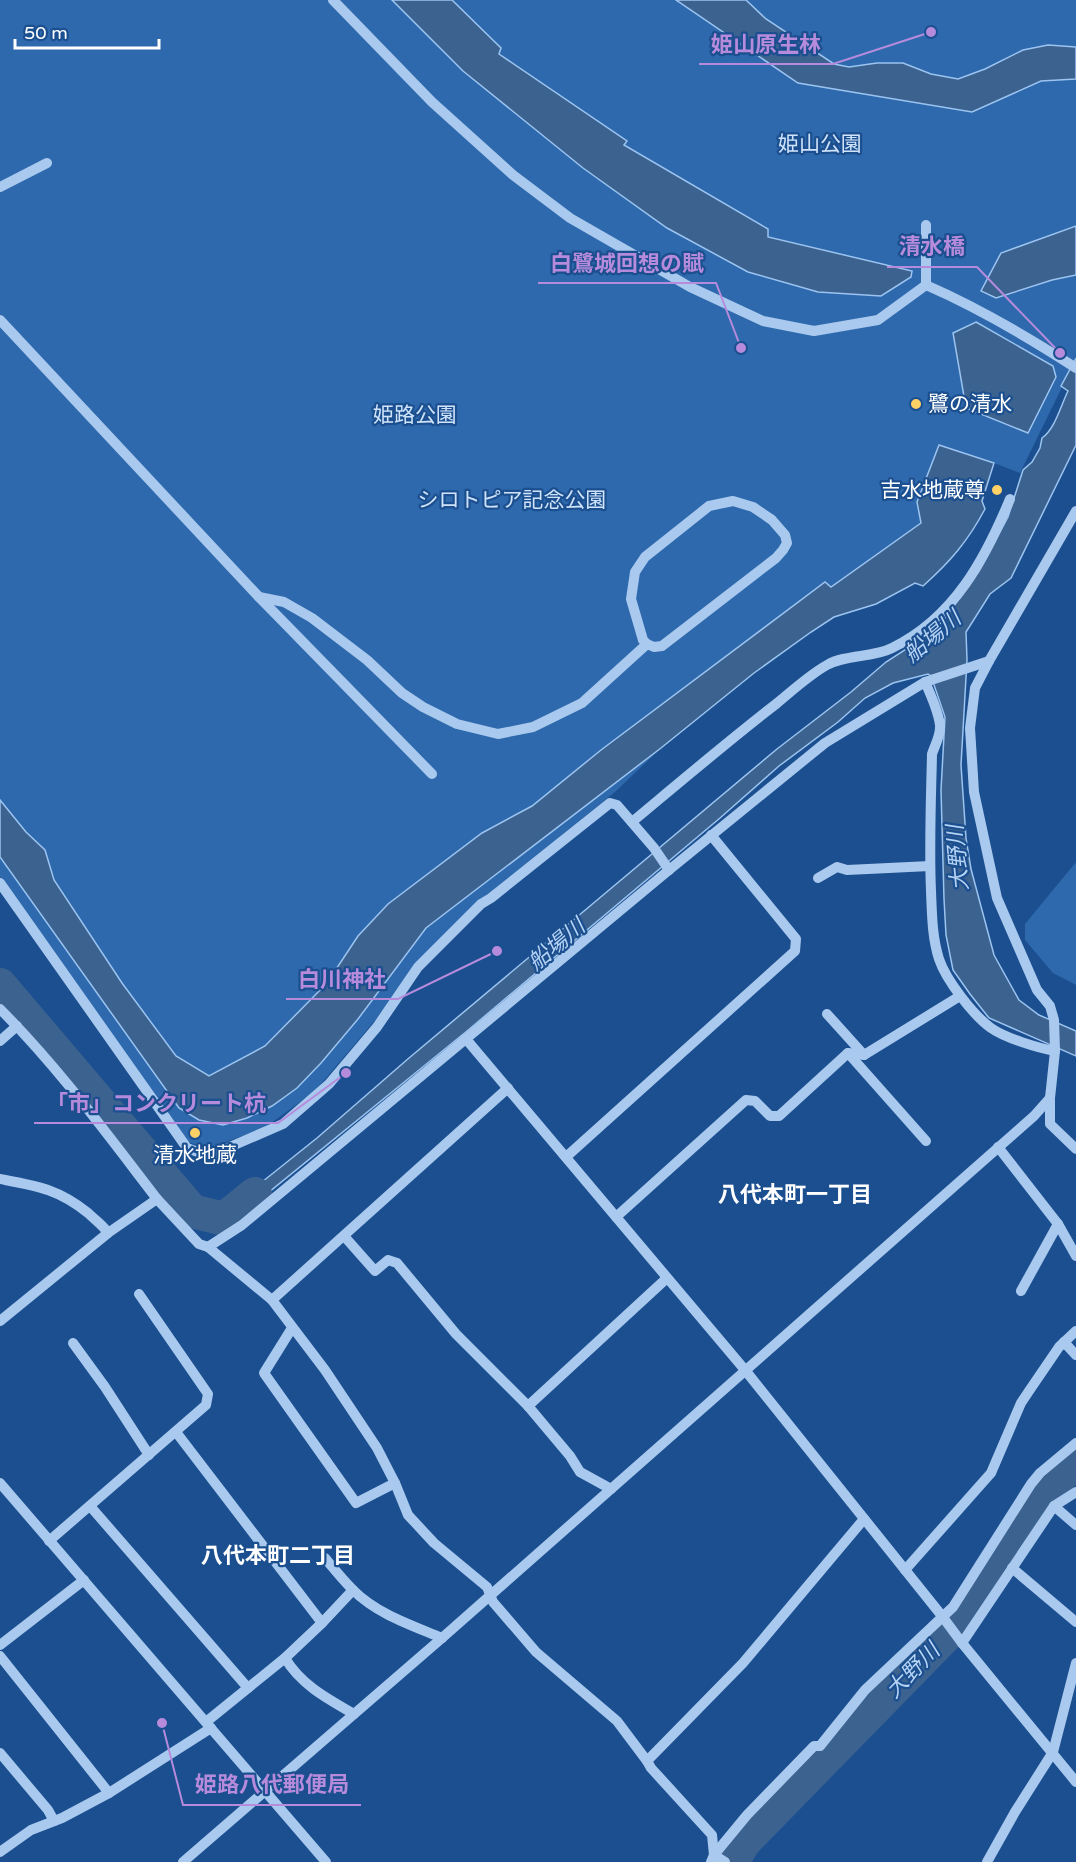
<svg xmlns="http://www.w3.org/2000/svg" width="1076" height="1862" font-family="'Varela Round','Noto Sans JP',sans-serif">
  <rect width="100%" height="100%" fill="#1b4f8f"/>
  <g fill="#2e69ad">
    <path d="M0,0h1076v356l-9,21 -47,96 -26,-10 -12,38 3,8c-17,32 -35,53 -62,77l-8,-3 -39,21 -42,13 -80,56 -93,75 -46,44 -52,42 -162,151 -24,33 -62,73 -52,38 -35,12 -18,8 -25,-8 -135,-195 -50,-69z"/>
    <path d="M1076,862v123l-23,-12 -28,-33v-16z"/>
  </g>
  <g fill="#3c6290" stroke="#9cc4f0" stroke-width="1.5">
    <path d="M392,0h60l49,48 -2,6 128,87 -3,4 144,84v8l144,34 -1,6 -30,19 -63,-4 -70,-20 -81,-44 -84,-60 -120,-97z"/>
    <path d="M676,0h70l20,19 68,45 15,3 28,-4h26l28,11 27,5 27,-10 38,-19 25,-5 28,2v32l-35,2 -69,31 -174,-29z"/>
    <path d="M1076,226v49l-24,5 -56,18 -15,-7 20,-38z"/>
    <path d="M976,322l77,44 3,11 -28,56 -62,-25 -13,-75z"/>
    <path d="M1076,358v87l-65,133 -21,16 -24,38 1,28 -6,105 5,73 5,31 23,86 25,45 20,15 37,16v25l-87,-38 -19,-24 -17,-24 -7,-35 -2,-36 -3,-109 4,-73 -14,-41 -3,-2 -35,9 -28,15 -27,24 -59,44 -59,52 -253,213 -236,192 -13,5 -14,2 18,-16 95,-76 92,-80 368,-309 74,-57 35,-30 39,-25 18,-16 36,-50 29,-54 15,-47 9,-8 8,-14 2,-10c13,-9 19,-33 26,-47l-7,-5z"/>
    <path d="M939,445l55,18 -12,38 3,8c-17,32 -35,53 -62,77l-8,-3 -39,21 -42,13 -23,15 -57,41 -93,75 -235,180 -68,91 -37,44 -24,25 -25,18 -25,12 -24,7 -24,-5 -20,-12 -179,-251v-57l26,32 19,18 9,30 68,103 54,73 33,20 56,-30 62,-63 31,-47 30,-32 94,-71 50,-27 69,-56 224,-168 6,5 90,-64 -4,-21z"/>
  </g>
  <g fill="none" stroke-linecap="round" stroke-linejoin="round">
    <g stroke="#3c6290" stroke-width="34">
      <path d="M0,985l192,226 32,8 31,-25"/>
      <path d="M732,1862l12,-20 213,-218 47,-67 37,-62 24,-23 11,-7"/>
    </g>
    <g stroke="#a9c9ee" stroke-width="10">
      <path d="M333,0l99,102 81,73 57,43 120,69 73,34 51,10 64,-11 48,-35"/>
      <path d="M0,187l47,-24"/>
      <path d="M926,285c53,23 102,52 150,83"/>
      <path d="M926,285v-60"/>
      <path d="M0,320l259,277 173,177"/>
      <path d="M1076,511l-87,150 -14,27 -5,40 4,64 23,106 40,92 13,16 4,14 1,31 -5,47v26l26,25"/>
      <path d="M259,597l25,5 28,16 55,42 35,33 21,14 34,17 41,10 35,-7 49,-24 65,-59 7,3 8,-1 114,-88 7,-8 4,-7 -2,-8 -13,-15 -19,-13 -20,-6 -24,5 -64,51 -10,15 -4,27 12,41 4,4"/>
      <path d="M925,682c6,13 13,29 15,43 1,10 -5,20 -8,29 -1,46 -3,92 -1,137 1,23 1,46 8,68 7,21 34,56 52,69 14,10 47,20 64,23"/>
      <path d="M632,822c48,-40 95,-80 144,-118 16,-13 33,-29 51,-39 19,-11 46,-7 65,-17 62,-30 93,-89 118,-149"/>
      <path d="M818,878l19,-11 10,3 83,-4"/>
      <path d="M0,883l187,265 22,8 74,-32 46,-40 48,-57 41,-60 63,-63 10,-6 119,-95 7,2 37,43 15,22"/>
      <path d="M0,1009c58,58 107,125 157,190"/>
      <path d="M827,1014l37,41"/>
      <path d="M466,1039l279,331 197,246 20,27 114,139"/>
      <path d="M0,1041l17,-15"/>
      <path d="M848,1053l78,88"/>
      <path d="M998,1147l60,77 18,32"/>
      <path d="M566,1157l229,-206 1,-12 -85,-104"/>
      <path d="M0,1179c37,7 58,10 88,34 7,7 15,12 20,20"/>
      <path d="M616,1217l130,-117 9,1 15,15h9l69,-63 16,2 96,-59"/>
      <path d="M344,1236l31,35 13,-11 9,3 59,71 72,72 42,50 10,16 31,17"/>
      <path d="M208,1247l34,-22 427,-355 156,-127 100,-61 64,-21"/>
      <path d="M1021,1291l37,-67"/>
      <path d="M272,1300l236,-212"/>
      <path d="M0,1321l108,-88 49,-34 42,45 9,3 64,53 53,70 52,78 18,35 13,32 26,28 53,44 6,15 43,50 81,69 30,40 4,7 61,67 2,20 11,7"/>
      <path d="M292,1328l-28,45 92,130 39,-20"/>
      <path d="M1064,1342l12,13"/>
      <path d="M73,1343l32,44 44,68"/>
      <path d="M528,1406l139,-128"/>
      <path d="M176,1432l146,191"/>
      <path d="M0,1483l326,379"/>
      <path d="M90,1506l158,182"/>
      <path d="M1054,1506l22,19"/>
      <path d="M49,1541l157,-136 2,-11 -69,-100"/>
      <path d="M325,1558c9,11 18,22 28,32 24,24 58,35 89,48"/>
      <path d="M1012,1568l64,54"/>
      <path d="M905,1570l86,-97 30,-70 8,-12 30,-44 17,-16"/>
      <path d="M962,1643l92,-137 22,-14"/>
      <path d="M0,1645l84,-65"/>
      <path d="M0,1656l109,137"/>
      <path d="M285,1658c16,27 43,41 69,56"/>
      <path d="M206,1722l79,-64 37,-35 31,-33"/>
      <path d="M0,1753l48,57 6,11"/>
      <path d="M647,1761l96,-98 121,-144"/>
      <path d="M0,1852l31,-22 31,-12 47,-25 102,-65"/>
      <path d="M183,1862l259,-224 592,-522 16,-18"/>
      <path d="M711,1862l3,-7 33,-40 67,-69h6l45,-56 88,-83 78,-123 9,-11 36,-30"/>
      <path d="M987,1862l28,-50 38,-60 23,-89"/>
    </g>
  </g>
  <g fill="#ffd166" stroke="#1b4f8f" stroke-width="2">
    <circle cx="916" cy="404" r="6"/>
    <circle cx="997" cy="490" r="6"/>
    <circle cx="195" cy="1133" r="6"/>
  </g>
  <g text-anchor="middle" stroke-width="4.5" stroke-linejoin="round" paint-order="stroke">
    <g font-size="21" fill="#cfe3fa" stroke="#1b4f8f">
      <text x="820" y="151">姫山公園</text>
      <text x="415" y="422">姫路公園</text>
      <text x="512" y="507">シロトピア記念公園</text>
    </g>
    <g font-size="21" fill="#fff" stroke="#1b4f8f" text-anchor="start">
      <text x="928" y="411">鷺の清水</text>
      <text x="985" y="497" text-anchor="end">吉水地蔵尊</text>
      <text x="195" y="1162" text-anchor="middle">清水地蔵</text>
    </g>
    <g font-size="22" font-style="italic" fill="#b5d3f5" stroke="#1b4f8f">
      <text transform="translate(932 636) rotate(-40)" y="8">船場川</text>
      <text transform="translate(957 858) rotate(-95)" y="8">大野川</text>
      <text transform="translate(556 944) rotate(-40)" y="8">船場川</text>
      <text transform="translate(912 1670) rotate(-46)" y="8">大野川</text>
    </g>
    <g font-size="22" font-weight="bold" fill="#fff" stroke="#1b4f8f">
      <text x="795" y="1202">八代本町一丁目</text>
      <text x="278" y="1563">八代本町二丁目</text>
    </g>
  </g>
  <path fill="none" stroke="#b68bdc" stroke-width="2" d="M931 32L833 64H699M1060 353L977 267H887M741 348L716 283H538M497 951L398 999H286M346 1073L278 1123H34M162 1723L183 1805H361"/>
  <g fill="#b68bdc" stroke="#1b4f8f" stroke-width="2">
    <circle cx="931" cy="32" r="6"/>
    <circle cx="1060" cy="353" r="6"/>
    <circle cx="741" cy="348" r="6"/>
    <circle cx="497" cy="951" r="6"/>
    <circle cx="346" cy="1073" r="6"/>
    <circle cx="162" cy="1723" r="6"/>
  </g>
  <g font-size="22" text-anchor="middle" font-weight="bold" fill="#b68bdc" stroke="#1b4f8f" stroke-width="4.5" stroke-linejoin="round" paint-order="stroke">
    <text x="766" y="52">姫山原生林</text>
    <text x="932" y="254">清水橋</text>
    <text x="627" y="271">白鷺城回想の賦</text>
    <text x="342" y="987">白川神社</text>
    <text x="156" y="1111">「市」コンクリート杭</text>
    <text x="272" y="1792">姫路八代郵便局</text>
  </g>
  <path d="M15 39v9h144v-9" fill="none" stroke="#ffffff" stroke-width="3"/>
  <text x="24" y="39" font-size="18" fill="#ffffff" stroke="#1b4f8f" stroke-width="4.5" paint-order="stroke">50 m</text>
</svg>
